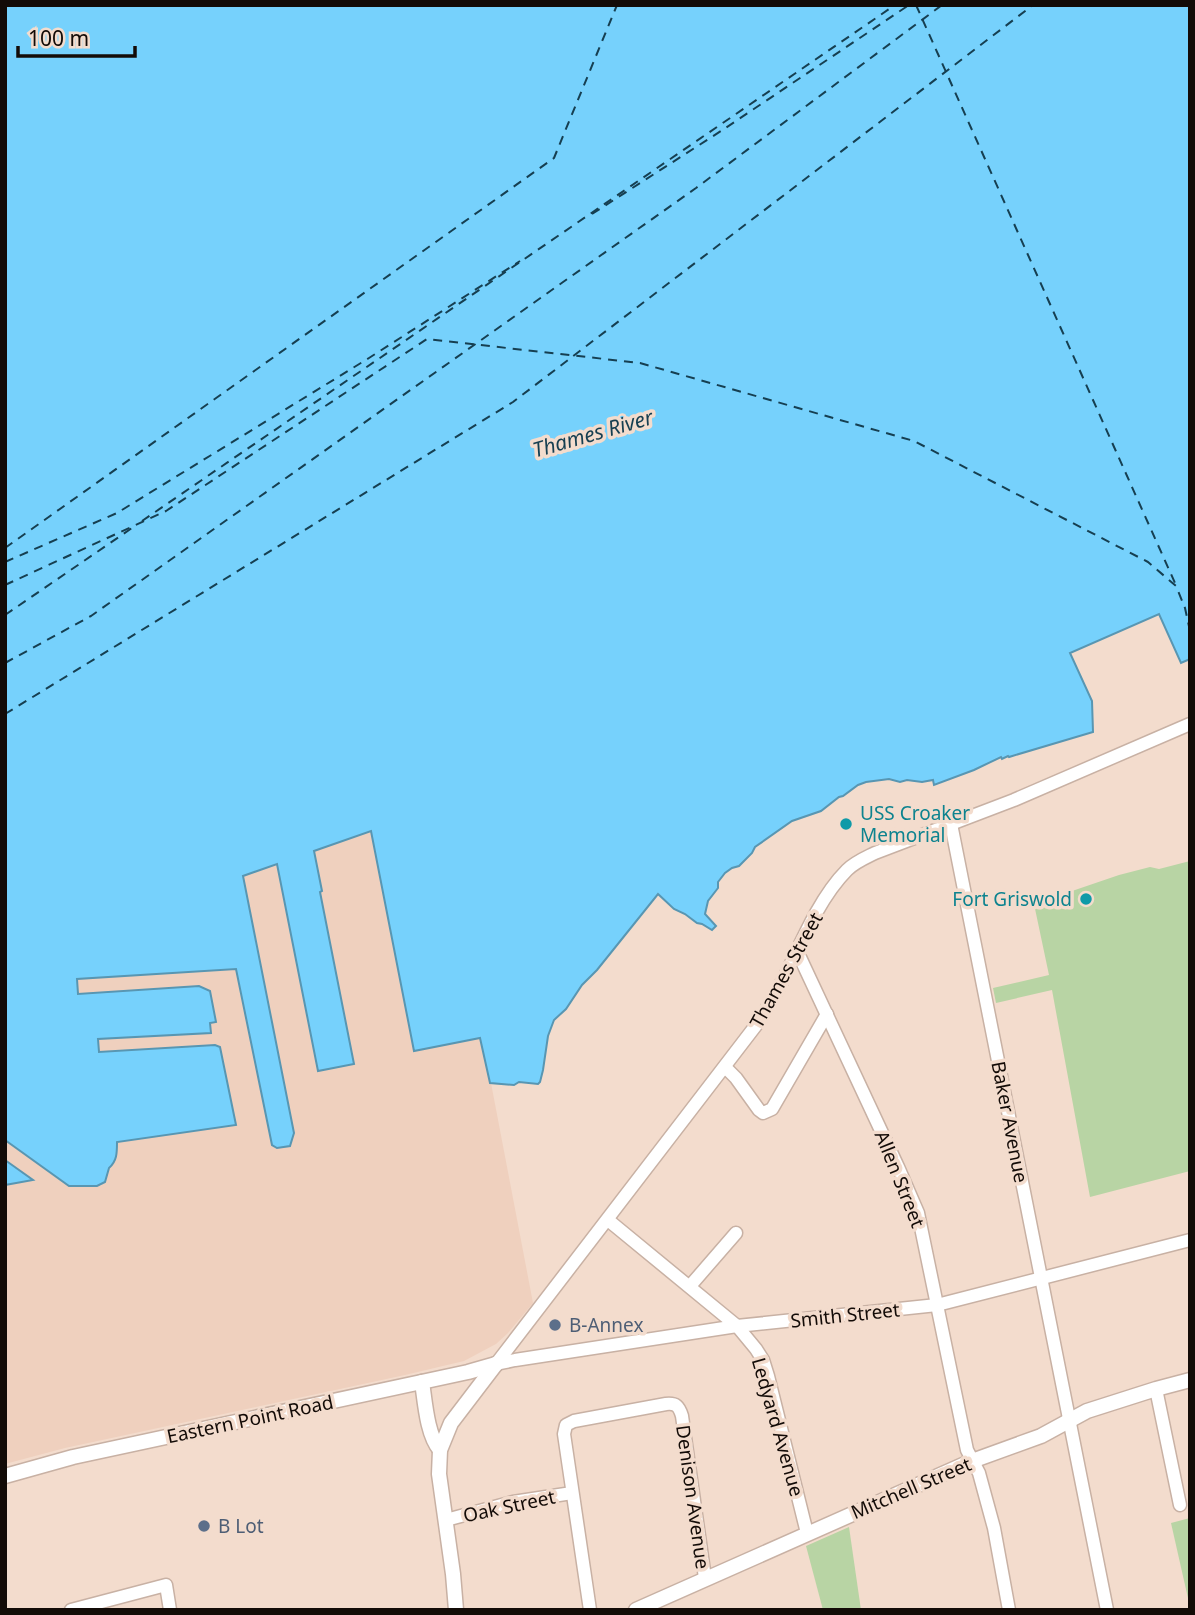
<svg xmlns="http://www.w3.org/2000/svg" width="1195" height="1615" font-family="'Noto Sans',sans-serif">
  <rect width="100%" height="100%" fill="#f3dccd"/>
  <path fill="#efd0be" d="M371,831l43,220 67,-13 10,45 42,220 -25,30 -12,11 -32,17 -59,14 -340,73 -60,16v-279l27,-5 -27,-20v-20l64,46 13,1 18,-1 5,-4 11,-40 119,-17 -15,-78 -5,-2 -116,7 -1,-13 113,-6 -2,-10 6,-1 -16,-36 -122,8 -1,-15 160,-11 36,177 22,-12 -52,-257 35,-12 41,206 35,-6 -33,-173 2,-1 -8,-40z"/>
  <g fill="#b8d4a4">
    <path d="M1190,861v310l-100,26 -38,-207 -56,13 -3,-15 56,-13 -15,-71 85,-29 31,-8 9,2z"/>
    <path d="M1190,1518v89l-19,-84z"/>
    <path d="M849,1527l12,83h-38l-17,-64z"/>
  </g>
  <g fill="#76d1fc" stroke="#5896b2" stroke-width="2">
    <path d="M5,5h1185v654l-9,4 -22,-49 -89,39 22,48 1,31 -84,25 -1,-1 -6,3 -1,-2 -27,13 -40,15 -1,-5 -11,2 -15,-2 -7,2 -11,-3 -23,3 -8,3 -15,11 -4,1 -18,14 -29,10 -37,26 -3,6 -13,13 -7,2 -7,5 -7,9v6l-10,13 -3,13 11,12 -4,4 -10,-6 -5,-1 -12,-9 -11,-5 -16,-15 -61,76 -15,15 -16,24 -12,11 -6,16 -5,34 -3,12 -2,2 -19,-2 -5,3 -24,-2 -10,-45 -66,13 -43,-220 -57,20 8,40 -2,1 34,172 -36,7 -41,-207 -34,12 51,257 -4,13 -13,2 -5,-3 -36,-176 -159,10 1,15 121,-8 11,5 6,31 -6,1 1,10 -113,6 1,13 116,-7 5,2 16,78 -119,17c0,11 0,19 -8,26l-4,14 -8,4h-28l-64,-46z"/>
    <path d="M5,1160l28,20 -28,5z"/>
  </g>
  <g fill="none" stroke-linecap="round" stroke-linejoin="round">
    <g stroke="#163f51" stroke-width="2" stroke-dasharray="9 7" stroke-linecap="butt">
      <path d="M916,5l259,578"/>
      <path d="M592,214l129,-83 188,-126"/>
      <path d="M142,521l753,-516"/>
      <path d="M5,548l549,-390 63,-153"/>
      <path d="M5,562l112,-49 252,-155 151,-97"/>
      <path d="M5,585l161,-74 261,-172 213,24 274,78 234,121 28,24 9,22 5,23"/>
      <path d="M5,615l127,-87"/>
      <path d="M5,663l86,-47 605,-428 246,-183"/>
      <path d="M5,714l508,-312 520,-397"/>
    </g>
    <defs>
      <g id="minor">
        <path d="M951,824l156,786"/>
        <path d="M797,951l101,216 20,46 49,237 12,23 15,55 15,82"/>
        <path d="M725,1067l11,11 23,32 4,3 9,-4 55,-95"/>
        <path d="M608,1220l129,106 19,23 7,11 5,16 39,157"/>
        <path d="M690,1286l46,-53"/>
        <path d="M496,1364l261,-340c11,-17 21,-34 30,-52 16,-34 34,-76 60,-102 8,-8 18,-12 28,-17l139,-53 176,-76"/>
        <path d="M496,1364l19,-4 222,-34 200,-21 253,-65"/>
        <path d="M1156,1389l24,116"/>
        <path d="M446,1520l67,-18 59,-9"/>
        <path d="M71,1610l95,-25 4,25"/>
        <path d="M590,1610l-26,-176 2,-9 8,-4 92,-17c10,-1 13,2 16,12l23,162"/>
      </g>
      <g id="major">
        <path d="M422,1382c3,20 5,53 18,68"/>
        <path d="M5,1476l68,-19 395,-85 28,-8"/>
        <path d="M456,1610l-3,-36 -14,-100 1,-24 11,-27 45,-59"/>
        <path d="M636,1610l336,-149 69,-25 46,-25 69,-22 34,-9"/>
      </g>
    </defs>
    <use href="#minor" stroke="#c8b1a4" stroke-width="15"/>
    <use href="#major" stroke="#c8b1a4" stroke-width="17"/>
    <use href="#minor" stroke="#fff" stroke-width="12"/>
    <use href="#major" stroke="#fff" stroke-width="14"/>
  </g>
  <g fill="#0f9aa8" stroke="#f3dccd" stroke-width="2.5">
    <circle cx="846" cy="824" r="7"/>
    <circle cx="1086" cy="899" r="7"/>
  </g>
  <g fill="#5c6f8a" stroke="#f3dccd" stroke-width="2.5">
    <circle cx="555" cy="1325" r="7"/>
    <circle cx="204" cy="1526" r="7"/>
  </g>
  <g text-anchor="middle" stroke-width="7" stroke-linejoin="round" paint-order="stroke">
    <g font-size="19" fill="#0d838f" stroke="#f3dccd" text-anchor="start">
      <text x="860" y="820">USS Croaker<tspan x="860" dy="22">Memorial</tspan></text>
      <text x="1072" y="906" text-anchor="end">Fort Griswold</text>
    </g>
    <g font-size="19" fill="#130b07" stroke="#f3dccd">
      <text transform="translate(786 970) rotate(-61)" y="7">Thames Street</text>
      <text transform="translate(1010 1122) rotate(79)" y="7">Baker Avenue</text>
      <text transform="translate(900 1179) rotate(68)" y="7">Allen Street</text>
      <text transform="translate(845 1315) rotate(-6)" y="7">Smith Street</text>
      <text transform="translate(250 1419) rotate(-12)" y="7">Eastern Point Road</text>
      <text transform="translate(778 1427) rotate(74)" y="7">Ledyard Avenue</text>
      <text transform="translate(911 1488) rotate(-23)" y="7">Mitchell Street</text>
      <text transform="translate(693 1497) rotate(82)" y="7">Denison Avenue</text>
      <text transform="translate(509 1506) rotate(-12)" y="7">Oak Street</text>
    </g>
    <g font-size="19" fill="#4e5e75" stroke="#f3dccd" text-anchor="start">
      <text x="569" y="1332">B-Annex</text>
      <text x="218" y="1533">B Lot</text>
    </g>
    <g font-size="21" font-style="italic" fill="#163f51" stroke="#f3dccd">
      <text transform="translate(593 434) rotate(-16)" y="7">Thames River</text>
    </g>
  </g>
  <rect width="1195" height="1615" fill="none" stroke="#130b07" stroke-width="14"/>
  <path d="M18 46v10h117v-10" fill="none" stroke="#130b07" stroke-width="3.5"/>
  <text x="28" y="46" font-size="21" fill="#130b07" stroke="#f3dccd" stroke-width="5" paint-order="stroke">100 m</text>
</svg>
